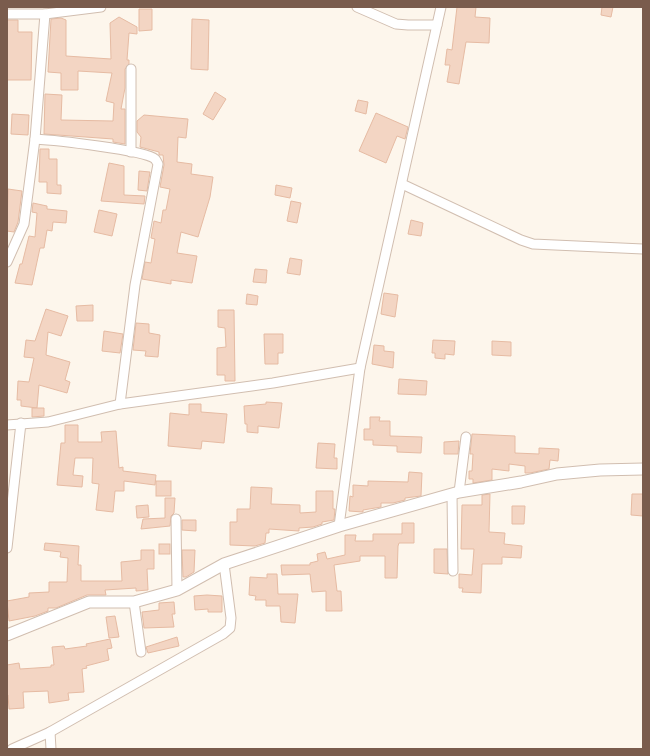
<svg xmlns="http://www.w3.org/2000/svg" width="650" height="756" font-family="'Varela Round',sans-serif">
  <rect width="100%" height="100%" fill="#fdf6ec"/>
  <g fill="#f3d5c3" stroke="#e6bba3">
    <path d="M457,7h19l-1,10 15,1 -1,25 -23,-1 -7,42 -12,-2 3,-17h-5l2,-16 5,1z"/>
    <path d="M602,7h11l-2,10 -10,-2z"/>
    <path d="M139,9h13v21l-13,1z"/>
    <path d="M119,17l18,10v7l-8,-1 -2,27h2v4l-4,5v19l-4,21h4v35l-12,-2v-3l-69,-5 1,-40 17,1 -1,25 52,1 1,-18 -8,-2 6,-28 -34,-2v19h-17v-17l-13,-1 3,-53 10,-1 5,2v36l45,3 -1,-36z"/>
    <path d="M192,19l17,1 -1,50 -17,-1z"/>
    <path d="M7,20h11v12h14l-1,48h-24z"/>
    <path d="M215,92l11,7 -13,21 -10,-6z"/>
    <path d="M358,100l10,2 -2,12 -11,-3z"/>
    <path d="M376,113l32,14 -3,12 -8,-3 -11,27 -27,-12z"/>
    <path d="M12,114l17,1 -1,20 -17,-1z"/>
    <path d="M144,115l44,4 -2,19 -8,-1 -1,25 15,2 -1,10 22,3 -3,20 -12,40 -17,-5 -4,21 20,3 -5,27 -21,-3v4l-29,-5 3,-17 6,1 4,-24 -4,-1 3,-17 7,2 2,-13h3l4,-21 -10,-2 4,-22 -1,-10h-4v-3l-19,-5 1,-10 -4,-5v-11z"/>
    <path d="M40,149h9v10h8v26h4v9l-14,-1v-11h-8z"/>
    <path d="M109,163l15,3v29l21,1 -1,8 -43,-3z"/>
    <path d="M139,171l11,1 -3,19 -9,-1z"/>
    <path d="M276,185l16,3 -2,10 -15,-3z"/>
    <path d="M8,189l14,2 -4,31 -4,10 -7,-1z"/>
    <path d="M291,201l10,2 -4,20 -10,-2z"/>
    <path d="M33,203l14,3v3l20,2 -1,12 -13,-1 -1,9 -5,-1 -3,18h-4l-8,37 -17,-2 5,-19h2l7,-28 6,1 2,-24 -5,-1z"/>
    <path d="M99,210l18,4 -5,22 -18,-4z"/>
    <path d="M411,220l12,3 -2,13 -13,-2z"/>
    <path d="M290,258l12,2 -2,15 -13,-2z"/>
    <path d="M255,269l12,1 -1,13 -13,-1z"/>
    <path d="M384,293l14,2 -3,22 -14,-3z"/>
    <path d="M247,294l11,2 -1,9 -11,-1z"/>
    <path d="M93,305v16h-16l-1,-15z"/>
    <path d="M46,309l22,7 -7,20 -13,-4 -2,23 24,7 -5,18 5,2 -3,11 -28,-8 -2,23 -16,-2v-6h-4l1,-19 11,1 5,-24 -10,-1 2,-17 9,1z"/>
    <path d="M218,310h16l1,71h-10v-6h-8v-27l9,-1 -1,-19 -7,-1z"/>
    <path d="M136,323l13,1v9l11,2 -2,22 -13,-1 1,-5 -13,-1z"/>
    <path d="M104,331l19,3 -3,19 -18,-2z"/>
    <path d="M264,334h19v19h-5v11h-13z"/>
    <path d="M433,340l22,1 -1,14 -9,-1v5l-10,-1v-5h-3z"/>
    <path d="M492,341l19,1v14l-19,-1z"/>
    <path d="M374,345l10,1v5l10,1 -1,16 -21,-4z"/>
    <path d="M399,379l28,2 -1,14 -28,-1z"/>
    <path d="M266,402l16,1 -3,25 -21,-2v7l-11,-1v-8h-2l-1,-18 22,-2z"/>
    <path d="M189,404h12v8l26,2 -3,29 -22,-2 -1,8 -33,-3 2,-33 19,2z"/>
    <path d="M32,408h12v8l-12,1z"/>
    <path d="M370,417h10l-1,4h11v15l32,1 -1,16 -24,-1v-6l-24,-1v-5h-9v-11h6z"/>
    <path d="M65,425h13v17h24l-1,-10 15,-1 3,37 4,-1v4l33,4 -1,10 -31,-4v10h-9l-2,21 -17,-2 3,-26 -7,-1 1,-25h-18l-2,17 10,1 -1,11 -25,-2 4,-42h4z"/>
    <path d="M472,434l43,2v17l24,1v-6l20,1 -1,12 -8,-1 -1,9 -19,4h-5v-7l-16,-2v7l-17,-2v11l-19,3v-4h-4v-8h3l1,-17h-3z"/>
    <path d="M459,441l-1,13h-14v-12z"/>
    <path d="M318,443l17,1 -1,14h3v11l-21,-1z"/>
    <path d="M409,472l13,1 -1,23 -16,2v2l-12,3h-12v4l-18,3v2l-14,-1 1,-15 3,1v-12l15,1v-5l40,1z"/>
    <rect x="156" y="481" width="15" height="15"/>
    <path d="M251,487l21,1 -1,16 29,1v8l16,-1v-21h17v18h2l-1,11 -12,2v2l-9,3 -14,1v3l-30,-2v4h-3l-1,10 -10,3 -25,-1v-23h7v-13h13z"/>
    <path d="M490,494l-1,38 16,1 -1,11 18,2 -1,12 -19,-1v7h-20l-1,29 -19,-1 1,-4h-4v-14l13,1 2,-26h-13l1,-44h20v-10z"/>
    <path d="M632,494h11v22l-12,-1z"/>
    <path d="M165,498h10l-1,15 -3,3 -1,10 -29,3 2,-10 22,-1z"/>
    <path d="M148,505l1,12 -12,1 -1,-12z"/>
    <path d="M512,506h13l-1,18h-12z"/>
    <path d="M182,520h14v11l-14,-1z"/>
    <path d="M402,523h12v20h-15l-1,3 -1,32h-12v-22h-25v5l-26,4 3,26h4l1,20h-16v-20l-14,1 -2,-18 -28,1 -1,-10h29v-2l8,-2 -1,-7 8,-2 2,7 18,-4v-20h11l-1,6h18v-7h29z"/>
    <path d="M45,543l34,3 -1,19h3v16h41l-1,-19 20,-2v-10h13v19h-7l1,21 -12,1v-3l-31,2 1,5h-19l-31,13h-8v3l-13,5 -26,5 -2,-20 22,-4v-4l20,-1v-10h18l1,-24 -8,-1 1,-5 -17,-2z"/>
    <rect x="159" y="544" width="11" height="10"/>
    <path d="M434,549h13l1,25 -14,-1z"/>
    <path d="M182,550h13l-1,22 -8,5h-3z"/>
    <path d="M267,574h10l1,20h20l-3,29 -14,-1 -1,-16h-14v-6h-11l1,-4 -7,-1 1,-18 17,1z"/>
    <path d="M207,595l15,1v16h-14v-3l-13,1 -1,-14z"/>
    <path d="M174,602l1,12h-3l2,13 -30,1 -2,-16 17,-2v-7z"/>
    <path d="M115,616l4,21 -10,1 -3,-21z"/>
    <path d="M177,637l2,9 -31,7 -2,-6z"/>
    <path d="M110,639l2,9 -5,1 2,11 -23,6 1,2 -5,1 2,23 -16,1 1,7 -20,3 -1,-12 -25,1 1,16 -15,1 -1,-14h-1v-30l12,-2 1,6 31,-2v-2h3l-2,-18 12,-1 1,3 22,-3 -1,-2z"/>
  </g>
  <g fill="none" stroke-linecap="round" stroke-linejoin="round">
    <defs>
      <g id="minor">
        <path d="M357,7l39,17 12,1h29"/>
        <path d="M7,14h38l56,-7"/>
        <path d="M35,139c18,1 110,11 120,20 1,1 2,3 3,5l-23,121 -15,119"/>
        <path d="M131,152v-83"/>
        <path d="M402,184l119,56 12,4 110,5"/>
        <path d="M7,262l17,-38 11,-85 10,-125"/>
        <path d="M7,425l41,-3 72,-18 153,-21 87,-15"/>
        <path d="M459,492l7,-55"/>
        <path d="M452,494l1,77"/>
        <path d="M176,519l1,71"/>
        <path d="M339,526l21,-158 81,-361"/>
        <path d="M7,548l14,-125"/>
        <path d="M134,602l7,50"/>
        <path d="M50,732l1,17"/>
        <path d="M12,749l38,-17 173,-98 7,-6 1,-10 -7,-54"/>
      </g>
      <path id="tertiary" d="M7,635l82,-33h45l43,-12 47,-26 115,-38 120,-34 62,-10 36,-8 43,-4 43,-1"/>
    </defs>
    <use href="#minor" stroke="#d1beb0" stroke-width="11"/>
    <use href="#tertiary" stroke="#d1beb0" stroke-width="13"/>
    <use href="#minor" stroke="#fff" stroke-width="9"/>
    <use href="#tertiary" stroke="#fff" stroke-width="11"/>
  </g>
  <rect width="650" height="756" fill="none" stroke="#7a5c4d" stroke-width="16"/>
</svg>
